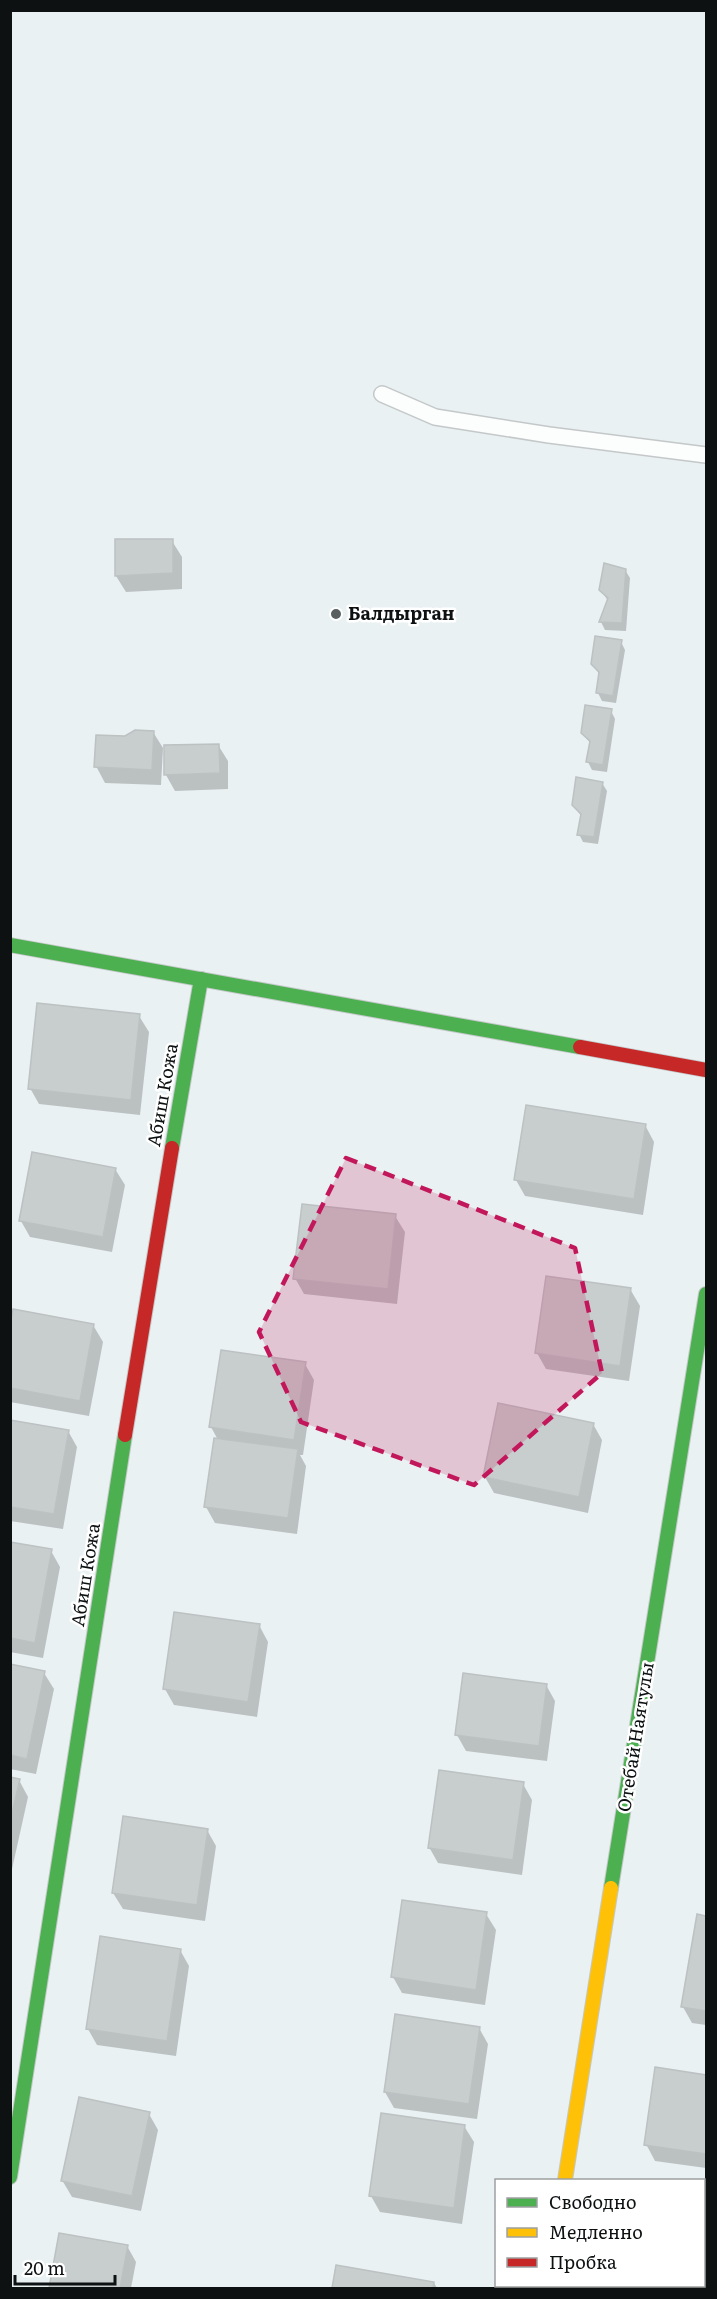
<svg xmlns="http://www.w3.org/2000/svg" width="717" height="2299" font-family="Literata,serif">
  <rect width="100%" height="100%" fill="#eaf1f2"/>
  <g fill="#0003">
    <path d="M172,541l10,16v32l-56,3 -10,-16z"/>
    <path d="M625,570l5,8 -4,53 -21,-1 -4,-8 7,-21 -7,-11z"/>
    <path d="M621,642l4,8 -9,53 -14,-2 -4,-8 2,-18 -8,-11z"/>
    <path d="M611,711l4,8 -8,53 -15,-2 -4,-8 3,-18 -9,-11z"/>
    <path d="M153,732l10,16 -2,37 -56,-2 -9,-17 29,-28z"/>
    <path d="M218,745l10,16v28l-53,2 -9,-16z"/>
    <path d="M602,783l5,8 -9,53 -15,-2 -4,-8 3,-17 -9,-12z"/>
    <path d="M139,1016l10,16 -9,83 -101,-11 -9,-16z"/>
    <path d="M645,1125l9,17 -11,73 -118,-19 -9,-16z"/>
    <path d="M115,1169l10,16 -13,67 -82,-15 -9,-16z"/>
    <path d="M395,1216l10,16 -8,72 -93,-10 -9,-16z"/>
    <path d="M630,1289l10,17 -11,75 -83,-12 -9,-16z"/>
    <path d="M93,1325l10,17 -14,74 -79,-14v-70z"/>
    <path d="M305,1364l9,16 -11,75h-3l6,11 -9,68 -82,-11 -9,-16 12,-67 -7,-13z"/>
    <path d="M10,1421l58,10 9,16 -14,82 -53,-8z"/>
    <path d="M593,1424l9,16 -14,73 -94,-20 -9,-16z"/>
    <path d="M10,1543l41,8 9,16 -17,91 -33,-6z"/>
    <path d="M259,1625l9,17 -11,75 -83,-12 -9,-16z"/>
    <path d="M10,1665l34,8 10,16 -18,85 -26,-5z"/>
    <path d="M546,1685l9,16 -8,60 -81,-10 -9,-16z"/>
    <path d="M10,1779l9,1 9,17 -18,81z"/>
    <path d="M523,1784l9,16 -10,75 -84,-12 -9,-16z"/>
    <path d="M207,1830l9,16 -11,75 -82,-12 -10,-16z"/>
    <path d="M486,1914l10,16 -11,75 -83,-12 -9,-16z"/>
    <path d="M698,1916l8,2v107l-14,-2 -9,-16z"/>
    <path d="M180,1950l9,16 -13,90 -79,-11 -9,-16z"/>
    <path d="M479,2028l9,16 -11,75 -83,-11 -9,-16z"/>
    <path d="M656,2069l50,7v92l-51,-7 -9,-17z"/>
    <path d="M149,2114l9,16 -17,81 -69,-14 -10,-17z"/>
    <path d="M464,2126l10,16 -12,82 -82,-12 -9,-16z"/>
    <rect x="704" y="2208" width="2" height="71"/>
    <path d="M60,2235l67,11 9,16 -5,26h-80z"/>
    <path d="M338,2267l96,16 3,5h-103z"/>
    <path d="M704,2284h2v4h-89v-2z"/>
  </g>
  <g fill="#c8cdce" stroke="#bcc1c2" stroke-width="1.5">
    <path d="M115,539h58v34l-58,3z"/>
    <path d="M604,563l22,6 -4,54 -23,-1 9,-24 -9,-8z"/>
    <path d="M595,636l27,4 -9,56 -17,-3 3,-21 -8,-8z"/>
    <path d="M585,705l27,4 -9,56 -17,-3 4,-21 -9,-8z"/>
    <path d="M135,730l19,1 -2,39 -58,-3 2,-32 29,1z"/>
    <path d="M219,744l1,29 -56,2v-30z"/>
    <path d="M576,777l27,5 -9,55 -17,-2 4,-21 -9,-9z"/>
    <path d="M37,1003l103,11 -9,86 -103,-11z"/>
    <path d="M526,1105l120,19 -12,75 -120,-19z"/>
    <path d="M32,1152l84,16 -13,69 -84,-16z"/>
    <path d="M302,1204l94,10 -8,75 -95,-10z"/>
    <path d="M546,1276l85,12 -11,78 -85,-13z"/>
    <path d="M13,1309l81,15 -14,77 -70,-13v-64z"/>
    <path d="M221,1350l85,12 -12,78 -85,-13z"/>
    <path d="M498,1403l96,20 -15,74 -96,-20z"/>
    <path d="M10,1420l59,10 -15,84 -44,-7z"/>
    <path d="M214,1438l84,11 -10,69 -84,-11z"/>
    <path d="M10,1542l42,7 -17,94 -25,-5z"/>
    <path d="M174,1612l86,12 -12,78 -85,-13z"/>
    <path d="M10,1664l35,7 -18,88 -17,-4z"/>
    <path d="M463,1673l84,11 -8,62 -84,-11z"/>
    <path d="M439,1770l85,12 -11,78 -85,-12z"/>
    <path d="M10,1777l10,2 -10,43z"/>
    <path d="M123,1816l85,13 -11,76 -85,-12z"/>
    <path d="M402,1900l85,12 -11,78 -85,-13z"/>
    <path d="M697,1914l9,2v95l-25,-4z"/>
    <path d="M100,1936l81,13 -14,92 -81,-12z"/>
    <path d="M395,2014l85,13 -11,77 -85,-12z"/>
    <path d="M655,2067l51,8v79l-62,-9z"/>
    <path d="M79,2097l71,15 -18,84 -71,-15z"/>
    <path d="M381,2113l84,12 -11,83 -85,-12z"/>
    <path d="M704,2206l2,1 -2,41z"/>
    <path d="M59,2233l69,12 -8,43h-71z"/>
    <path d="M336,2265l98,17 -1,6h-101z"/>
    <path d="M704,2282l2,1v5h-91l1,-2h88z"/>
  </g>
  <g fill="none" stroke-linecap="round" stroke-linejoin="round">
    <defs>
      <path id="lane" d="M382,394l53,23 114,18 157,20"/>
      <path id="street" d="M547,2288l1,-2"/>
      <g id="fast">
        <path d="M10,945l570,102"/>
        <path d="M172,1148l29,-169"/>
        <path d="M611,1888l95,-594"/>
        <path d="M10,2177l115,-742"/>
      </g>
      <path id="slow" d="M565,2180l46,-292"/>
      <g id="jam">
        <path d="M580,1047l126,23"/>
        <path d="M125,1435l47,-287"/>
      </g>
    </defs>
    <use href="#lane" stroke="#c4c8c9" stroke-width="18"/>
    <use href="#street" stroke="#c4c8c9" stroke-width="33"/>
    <use href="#fast" stroke="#c4c8c9" stroke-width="16"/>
    <use href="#slow" stroke="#c4c8c9" stroke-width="16"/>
    <use href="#jam" stroke="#c4c8c9" stroke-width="16"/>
    <use href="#lane" stroke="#fcfdfd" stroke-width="15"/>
    <use href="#street" stroke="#fcfdfd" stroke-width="30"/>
    <use href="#fast" stroke="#4caf50" stroke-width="14"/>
    <use href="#slow" stroke="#ffc107" stroke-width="14"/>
    <use href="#jam" stroke="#c62828" stroke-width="14"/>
  </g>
  <path fill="#c2185b" fill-opacity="0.2" stroke="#c2185b" stroke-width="4.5" stroke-dasharray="12 8" stroke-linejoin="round" d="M346,1158l229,90 27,125 -128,112 -173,-63 -42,-90z"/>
  <circle fill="#5a5f60" stroke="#fff" stroke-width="2" cx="336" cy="614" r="6"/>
  <g text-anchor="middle" stroke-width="5" stroke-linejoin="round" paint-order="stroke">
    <g font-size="18" font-weight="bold" fill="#0d1112" stroke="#fff" text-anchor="start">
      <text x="348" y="620">Балдырган</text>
    </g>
    <g font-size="18" fill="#0d1112" stroke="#fff">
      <text transform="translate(163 1095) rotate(-80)" y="6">Абиш Кожа</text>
      <text transform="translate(86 1575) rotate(-81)" y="6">Абиш Кожа</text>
      <text transform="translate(636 1737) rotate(-81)" y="6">Отебай Наятулы</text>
    </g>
  </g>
  <rect width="717" height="2299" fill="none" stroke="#0d1112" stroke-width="24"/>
  <rect x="495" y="2179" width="210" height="108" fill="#ffffff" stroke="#9ea0a0" stroke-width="1.5"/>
  <rect x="507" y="2198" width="30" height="9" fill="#4caf50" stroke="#9ea0a0" stroke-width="1.5"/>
  <text x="549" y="2209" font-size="18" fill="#0d1112">Свободно</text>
  <rect x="507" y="2228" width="30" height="9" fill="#ffc107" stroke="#9ea0a0" stroke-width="1.5"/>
  <text x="549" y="2239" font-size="18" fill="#0d1112">Медленно</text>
  <rect x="507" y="2258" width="30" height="9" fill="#c62828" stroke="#9ea0a0" stroke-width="1.5"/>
  <text x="549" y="2269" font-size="18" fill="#0d1112">Пробка</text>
  <path d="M15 2275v9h100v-9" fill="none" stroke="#0d1112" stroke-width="3"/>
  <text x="24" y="2275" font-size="18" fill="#0d1112" stroke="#ffffff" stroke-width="4.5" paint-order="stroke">20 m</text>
</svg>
